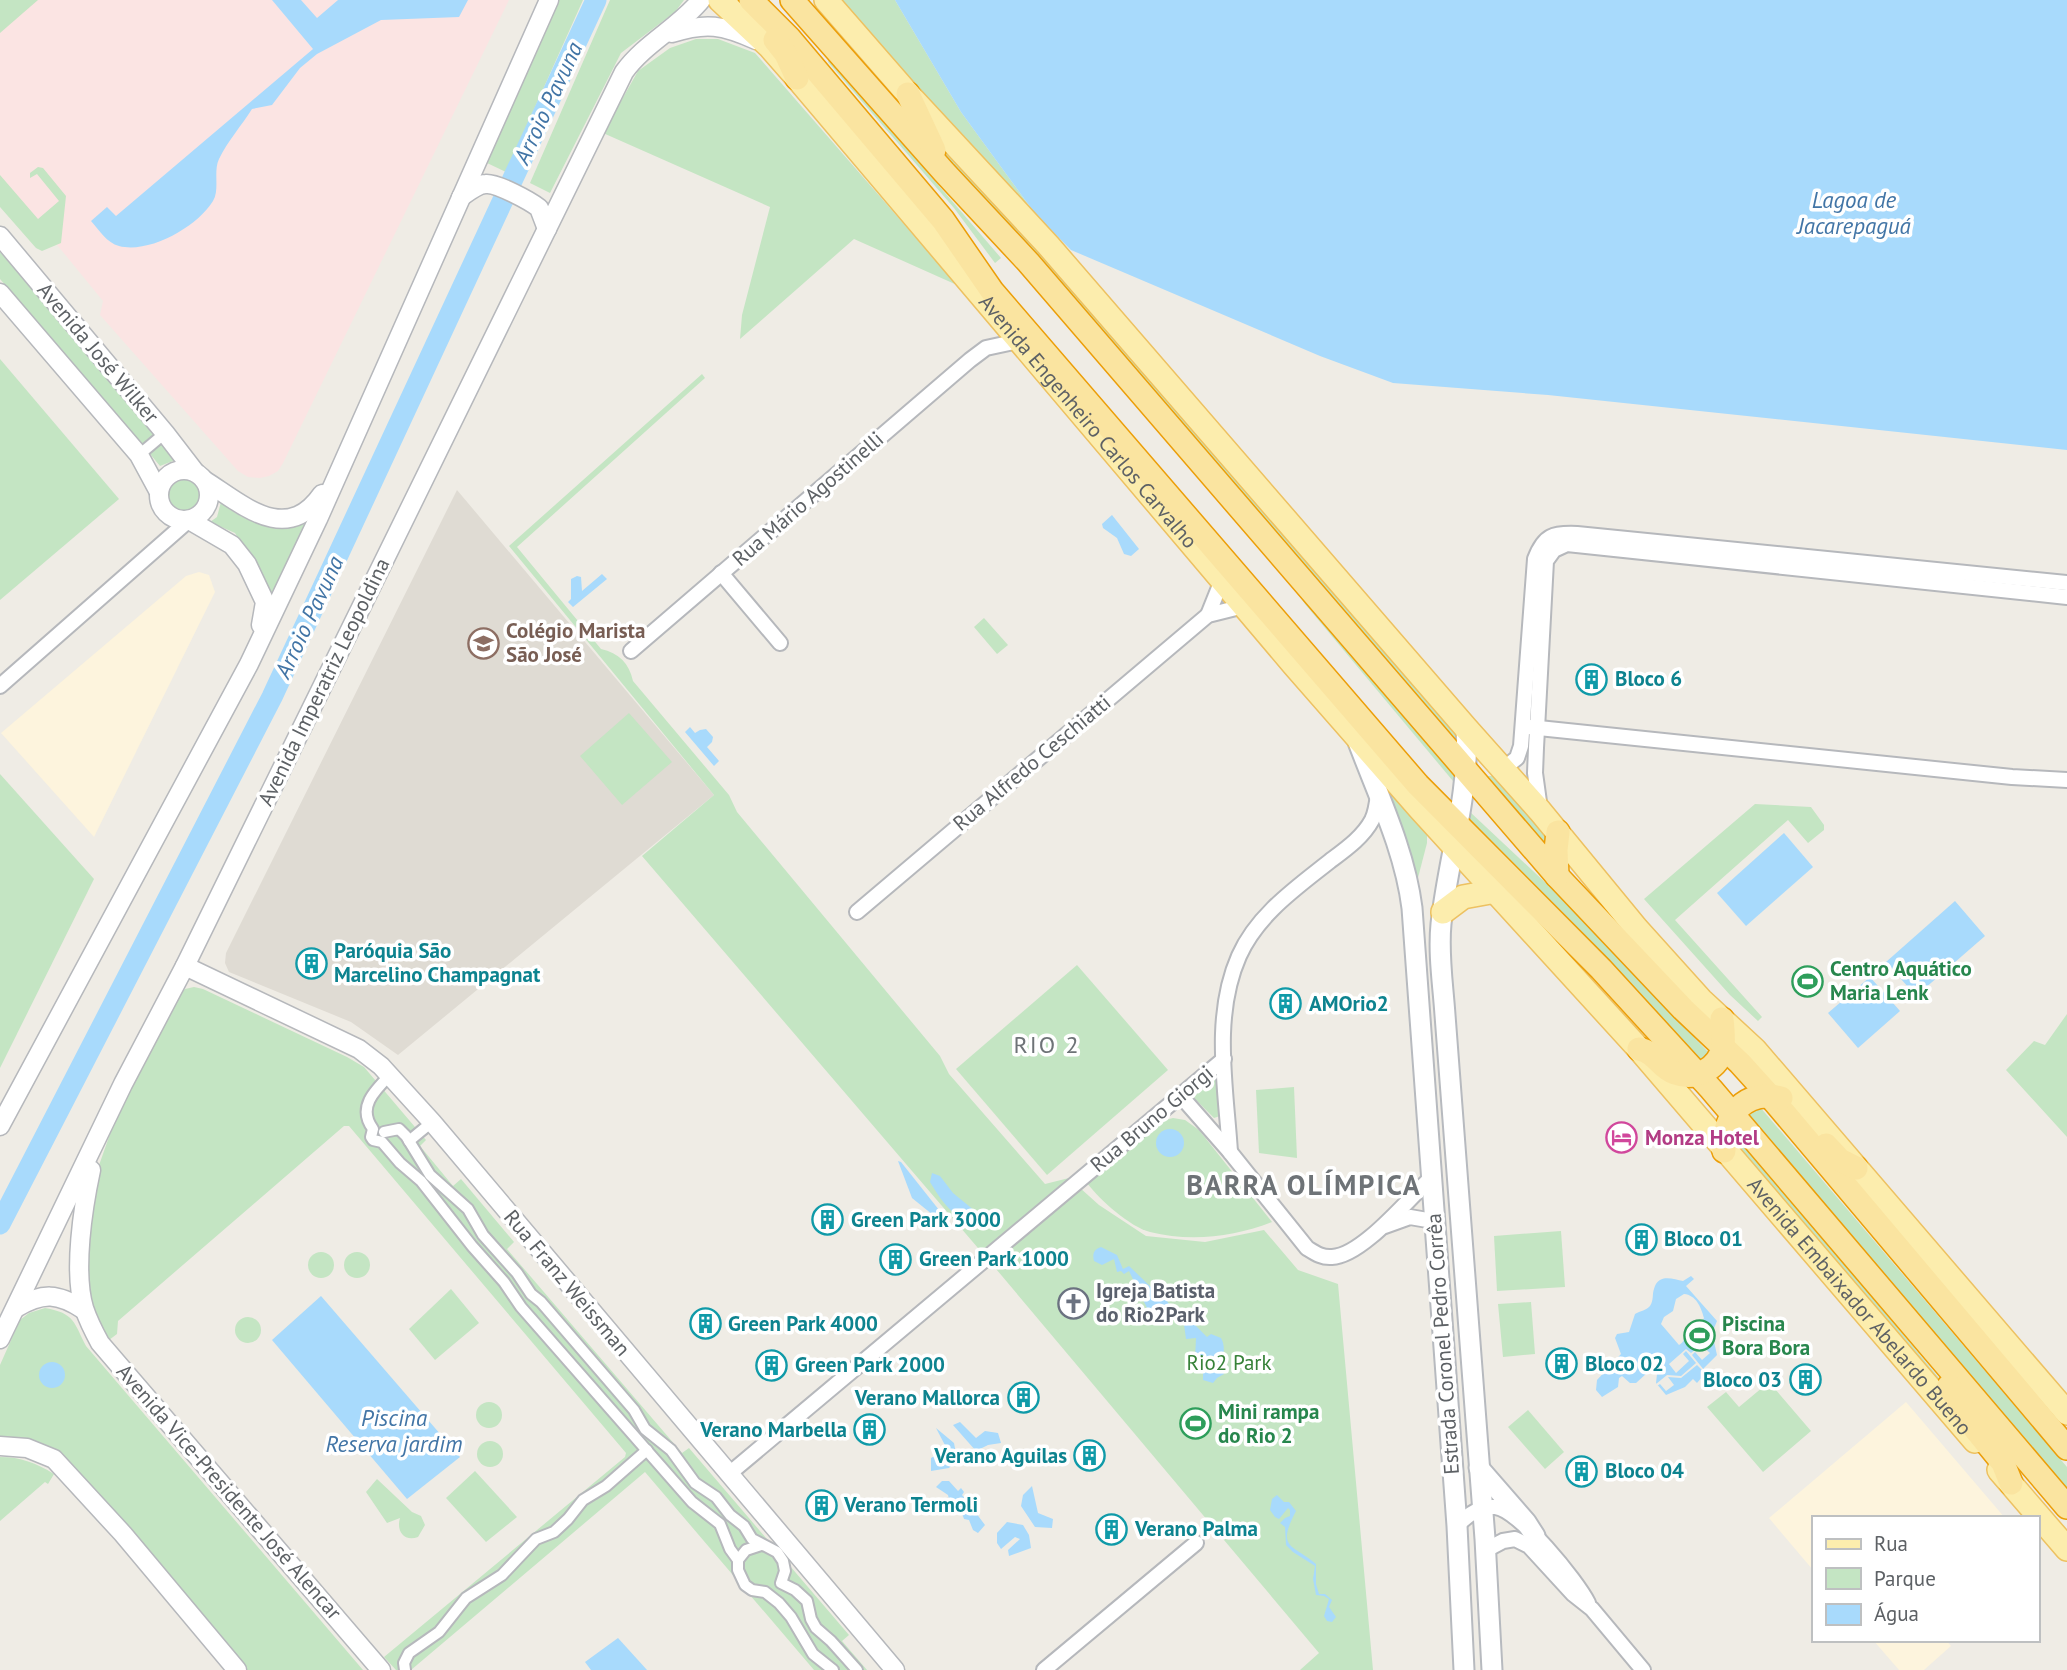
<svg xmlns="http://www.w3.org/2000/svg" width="2067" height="1670" font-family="'PT Sans',sans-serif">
  <rect width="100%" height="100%" fill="#efece5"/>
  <g fill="#fdf4dd">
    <path d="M199,572l10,3 6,17 -121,245 -93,-104 185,-157z"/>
    <path d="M1906,1402l99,116h-192v52l-44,-52z"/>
    <path d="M1873,1640h73l5,6 -27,24h-25z"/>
  </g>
  <path fill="#dfdbd3" d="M457,490l257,305 -316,260 -47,-33 -122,-50 -4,-9 1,-10z"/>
  <path fill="#fbe4e3" d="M0,0h509l-226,463 -5,8 -9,5 -9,2 -12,-1 -10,-6 -138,-156 3,-14 -45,-55 -58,-50z"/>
  <g fill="#c4e5c3">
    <path d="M0,0h38l-38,33z"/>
    <path d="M558,0h25l-77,172 -19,-9z"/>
    <path d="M610,0h74l-9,12 -54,41 -71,140 -20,-10z"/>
    <path d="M839,0h56l66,112 75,103 -56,-51z"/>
    <path d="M696,39h22l37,14 202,232 -103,-46 -114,100 2,-24 28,-108 -167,-74 35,-62 32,-23z"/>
    <path d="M829,58l172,200 -6,5 -41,-55 -126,-146z"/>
    <path d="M933,136l36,35 484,554 6,14 -1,6 -501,-569z"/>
    <path d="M38,167l5,1 23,28 -5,47 -19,8 -6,-3 -36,-41v-32l38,44 21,-18 -22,-27 -7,4v-5z"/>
    <path d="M0,252l178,207 -18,7 -14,-17 -146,-170z"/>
    <path d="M0,359l119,140 -119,101z"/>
    <path d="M702,374l3,4 -188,169 84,102c18,4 28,14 32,32l96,114 8,17 203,244 9,18 96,110 24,-6 30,27 47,31 59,6 59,-12 34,40 40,14 35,386h-73l19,-17 -317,-377 -360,-420 72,-61 -205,-249z"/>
    <circle cx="184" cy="496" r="17"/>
    <path d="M221,502c24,23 58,29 89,20l-38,72 -37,-61 -25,-11 7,-5z"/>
    <path d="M1282,570l171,198 5,19 -153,-183z"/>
    <path d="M984,618l24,27 -11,9 -23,-27z"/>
    <path d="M629,713l43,49 -50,43 -42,-49z"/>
    <path d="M1373,768l54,62v13l-14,54z"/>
    <path d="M0,774l94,105 -94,189z"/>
    <path d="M1478,776h16l55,58v22z"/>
    <path d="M1755,804l56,3 13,18v5l-16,13 -20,-23 -113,100 87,97 -4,4 -28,-26 -86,-96z"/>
    <path d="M1469,811l80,75 161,168 -9,8 -69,-76 -163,-166z"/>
    <path d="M1077,965l91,105 -121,105 -91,-106z"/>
    <path d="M194,987l9,2 144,68 17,10 62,73 -6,6 33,40 8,-7 53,63 -7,7 175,204 7,-5 160,187 -7,6 25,29h-53l-169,-198 -234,198h-15l-12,-13 241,-200 1,-4 -277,-327h-5l-226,195 -1,13 -12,9 -15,-43 -4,-63 5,-49 19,-54 30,-64 39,-75 6,-6z"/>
    <path d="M2067,1014v123l-61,-67 28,-29 11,4z"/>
    <path d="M1217,1073l4,40 -1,3 -6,2 -21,-21v-7z"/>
    <path d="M1294,1087l3,71 -38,-5 -3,-63z"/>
    <path d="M1760,1107l307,360v23l-317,-373 -2,-4z"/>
    <path d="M1173,1118l12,2 14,10 73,92c-38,15 -82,20 -122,10 -20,-5 -50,-32 -63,-49l71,-61z"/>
    <path d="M1735,1132l63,68 70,92 71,86 23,37 -227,-270z"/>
    <path d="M1561,1231l4,56 -68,4 -3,-55z"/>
    <circle cx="357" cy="1265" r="13"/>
    <circle cx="321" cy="1265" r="13"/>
    <path d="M451,1289l28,34 -44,37 -26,-31z"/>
    <path d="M1531,1302l4,52 -32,3 -5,-53z"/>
    <path d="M45,1308c30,5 29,15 41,38l277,324h-119l-162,-192 -82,-36v-77l20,-45 9,-7z"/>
    <circle cx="248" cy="1330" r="13"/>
    <path d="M1769,1382l42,49 -48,41 -56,-65 19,-15 13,15z"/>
    <circle cx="489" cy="1415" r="13"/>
    <path d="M1528,1410l36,42 -19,17 -37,-42z"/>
    <circle cx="490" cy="1454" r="13"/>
    <path d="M0,1457c21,0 36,6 54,17l-6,10 -3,-2 -45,39z"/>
    <path d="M475,1471l42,46 -31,25 -40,-44z"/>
    <path d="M377,1479l35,33 9,4 4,9 -7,12c-14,5 -22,-6 -18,-19l-13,5 -21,-31z"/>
  </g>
  <g fill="#a8dafc" fill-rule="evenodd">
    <path d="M272,0h29l16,18 21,-18h130l-9,17 -78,3 -64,34 -17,14 -28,37 -20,4c-10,16 -25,33 -33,50 -6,13 1,30 -6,42 -16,26 -64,53 -94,45 -12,-3 -20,-16 -28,-25l16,-14 9,9 197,-167z"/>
    <path d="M895,0h1172v450l-519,-55 -155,-12 -73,-27 -249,-106 -35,-35 -75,-103z"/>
    <path d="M1112,515l27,34 -8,7 -7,-2 -7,-16 -14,-10 -1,-4z"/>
    <path d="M602,574l5,5 -34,28 -5,-5 3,-3v-20l6,-3 4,1 1,14z"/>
    <path d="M690,727l5,6 5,-3 6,-1 7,8 -1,5 -5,5 12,14 -5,5 -29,-34z"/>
    <path d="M1784,833l29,34 -67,59 -29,-33z"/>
    <path d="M1955,901l30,35 -69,60 -30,-34z"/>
    <path d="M1870,977l30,34 -42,37 -30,-35z"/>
    <circle cx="1170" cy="1143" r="14"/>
    <path d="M898,1161l3,1 42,53 -5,4 -26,-21z"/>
    <path d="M932,1173l8,3 13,17 22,18 -2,6 -9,3c-16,-9 -25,-23 -34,-38z"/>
    <path d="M1101,1247l16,8 6,14 6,-3 23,22 10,5 7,11 16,11 22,22 4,-3 10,4c7,12 -2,24 3,36l-7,4 -4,5 -10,-3v-19l-8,-1 1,-22 -10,1 -3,-22 -35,-7 -19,-39 -5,3 -3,-3 -4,1 -3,-13 -12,6 -8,-4c-2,-7 0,-12 7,-14z"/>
    <path d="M1691,1276l3,3 -8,7 31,35 -5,12 5,22 -13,13 -2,9 -5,6 -4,-4 -8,8 -19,8 -10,-12 1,-9 6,-6 -1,-4 -4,-1 -22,20h-6l-8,-7 -3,2 -1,9 -16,10 -6,-7 1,-10 24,-26 -6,-16 2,-4 12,-2 6,-18c5,-3 12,-4 15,-8 4,-6 2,-12 4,-17 4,-16 19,-10 29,-8zM1684,1294c12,1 17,13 20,24 -4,9 -10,9 -16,15 -5,5 -3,9 -9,12l-18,-21 3,-7 9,-6 3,-12z"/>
    <path d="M321,1296l139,161 -53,42 -135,-159z"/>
    <circle cx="52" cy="1375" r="13"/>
    <path d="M960,1422l16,16 9,-7 13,2 3,10 -13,2 -12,6 -23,-26z"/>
    <path d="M936,1428l18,15 3,16 -8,9 -18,3v-13l16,-9z"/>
    <path d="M942,1481h7l9,10 3,-3 3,4 -2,3 11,13 3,-2 3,3 -3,4 9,12 -7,8 -5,-3 -4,-10 -5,-1 -4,-11 -10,-5 -2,-8 -12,-8z"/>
    <path d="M1032,1486l6,27 15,6 -1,9 -17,-1 -14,-21 2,-11z"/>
    <path d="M1277,1495l7,7h5l7,9c-20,38 -4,33 20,53v20l3,10h6l7,6 -3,7 7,10 -4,5 -5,-1 -3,-5 5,-17 -5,-3 -8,-1 -3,-16 2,-13 -22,-14 -7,-7 -1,-18 -5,-4 5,-5 5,-2v-6l-2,-2 -9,11 -4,-2 -5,-7 2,-11z"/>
    <path d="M1007,1522l16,3 6,10 2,13 -22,8 -1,-6 12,-11 -5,-2 -14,12 -4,-6v-10z"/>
    <path d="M618,1638l29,32h-56l-6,-8z"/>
  </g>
  <path fill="#efece5" d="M1701,1345l9,8 -8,7 -7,-8 -3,3 12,15 -1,1 -6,-6 -16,13 -13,-1 6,8 -8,6 -6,-7 -3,2 -1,-2 11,-9 14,1 15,-13 -10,-12 -3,3 6,7 -13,12 -7,-9 17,-15 5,4z"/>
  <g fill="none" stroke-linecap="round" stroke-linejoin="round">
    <path stroke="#a8dafc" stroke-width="21" d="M0,1224l272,-527 324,-697"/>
    <defs>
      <g id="pedestrian">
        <path d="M139,455l26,-22"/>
        <path d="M390,1075c-16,16 -33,33 -17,54l-2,8 2,3 9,2 18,21 21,18 51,65 32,36 17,25 171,195 28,22 10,25 8,11v10l7,15 7,5 13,2 14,11 12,14 22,37 20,16"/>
        <path d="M384,1132l15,-3 7,7 24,39 38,34 15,26 34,38 14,21 10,8 93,108 11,19 26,21 24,33 21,14 14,18 14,11 8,13 25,13 6,9 2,10 -4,12 14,7 12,11 4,18 5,9 15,13 26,29"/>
        <path d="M409,1141l23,-19"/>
        <path d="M738,1560l8,-10 15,-5"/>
        <path d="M405,1670l-1,-7 5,-10 30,-21 27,-34 36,-23 34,-36 18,-7 14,-13 15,-19 23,-14 41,-36"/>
      </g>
      <g id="minor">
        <path d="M721,573l59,70"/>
        <path d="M1208,615l14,-35"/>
        <path d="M631,651l339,-291 16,-12 32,-7"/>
        <path d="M0,686l189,-166"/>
        <path d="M1529,727l483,50 55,3"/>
        <path d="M1503,769l14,-11 4,-12 14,-187c9,-24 18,-26 42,-25l490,49"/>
        <path d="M1540,809l-5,-36 1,-25 10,-187 8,-11 13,-6 500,53"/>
        <path d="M857,912l351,-297 36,-9"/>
        <path d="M1180,1095l50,57 77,96c8,5 15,10 25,9 30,-1 76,-58 99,-79"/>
        <path d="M1230,1152c-4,-64 -18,-135 9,-196 18,-41 57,-68 91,-95 16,-12 33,-24 42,-41 4,-8 5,-17 6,-26"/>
        <path d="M1385,1226l25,-9 23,4"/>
        <path d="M729,1474l495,-415"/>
        <path d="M1457,1526c10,-11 22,-20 38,-19 24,2 82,74 93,96"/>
        <path d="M1486,1550l17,-9 12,-2 14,7 44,48 19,15 51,61"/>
        <path d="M1044,1670l152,-127"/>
      </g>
      <g id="tertiary">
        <path d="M672,33c34,-11 51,-8 84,7"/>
        <path d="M461,197c7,-5 17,-13 25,-13 11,-1 44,17 53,24l8,21"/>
        <path d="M0,236l165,197 30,39"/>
        <path d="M0,293l139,162 20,37"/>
        <circle cx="184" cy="495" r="25"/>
        <path d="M204,480c38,24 82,66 118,14"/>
        <path d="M189,520l43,25 15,19 18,38 -4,23"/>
        <path d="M185,966l174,83 22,17 51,56 463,548"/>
        <path d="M0,1126l249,-462 69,-145 231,-519"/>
        <path d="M91,1170c-8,37 -18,101 -7,138 4,12 10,24 16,35l281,327"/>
        <path d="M16,1308c27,-16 42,-15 68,2"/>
        <path d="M0,1339l123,-255 62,-118 439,-894c21,-29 54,-44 77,-72"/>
        <path d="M0,1446l27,2 27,11 69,75 114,136"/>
      </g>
      <g id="secondary">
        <path d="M1466,728c4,67 -18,130 -25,196 -3,30 2,61 4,91l40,524 7,131"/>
        <path d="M1358,742c20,53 47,109 54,166l45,618 7,144"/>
        <path d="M1479,1468l47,54 9,14"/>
      </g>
      <g id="primary">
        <path id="s1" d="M720,0l49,46 28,32 497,587 126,144 219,240 336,392"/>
        <path d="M826,0l82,94 140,151 418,483 74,83 97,118 64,71 54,50 312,363"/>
        <path d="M1443,912l20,-15 33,-6"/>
        <path d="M1999,1470l68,79"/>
      </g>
      <g id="trunk">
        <path d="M751,0l38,38 154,182 49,71 426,494 183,184 110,120 356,418"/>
        <path d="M792,0l152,172 84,90 529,614 126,133 57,54 29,32 298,353"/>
        <path d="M775,40l11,14 11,24"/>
        <path d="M908,94l26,56"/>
        <path d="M1557,876l-1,-26 2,-18"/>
        <path d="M1639,1049c18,4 21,19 36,24 21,8 44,-5 48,-26 1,-9 0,-19 -1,-28"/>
        <path d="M1826,1145l14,15 16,8"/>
        <path d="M1724,1151c-2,-34 21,-63 57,-53"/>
        <path d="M1949,1386l27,44 27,33 8,20"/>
      </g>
    </defs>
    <use href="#pedestrian" stroke="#b6b8bc" stroke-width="14"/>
    <use href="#minor" stroke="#b6b8bc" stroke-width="18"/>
    <use href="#tertiary" stroke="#b6b8bc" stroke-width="21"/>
    <use href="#secondary" stroke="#b7babf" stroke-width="23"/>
    <use href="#primary" stroke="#edc161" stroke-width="26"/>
    <use href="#trunk" stroke="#ec9e08" stroke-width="26"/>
    <use href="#pedestrian" stroke="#fff" stroke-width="10"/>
    <use href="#minor" stroke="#fff" stroke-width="14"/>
    <use href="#tertiary" stroke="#fff" stroke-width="18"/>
    <use href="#secondary" stroke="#fff" stroke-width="19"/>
    <use href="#primary" stroke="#fcedad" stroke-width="23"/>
    <use href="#trunk" stroke="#fae4a0" stroke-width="23"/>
  </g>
  <defs>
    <symbol id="school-ring" viewBox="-11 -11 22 22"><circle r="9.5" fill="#fff" stroke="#8d6e63" stroke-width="1.5"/><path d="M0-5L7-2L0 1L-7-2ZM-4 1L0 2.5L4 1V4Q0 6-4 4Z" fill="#8d6e63"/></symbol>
    <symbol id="building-ring" viewBox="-11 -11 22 22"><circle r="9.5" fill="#fff" stroke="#0f9aa8" stroke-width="1.5"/><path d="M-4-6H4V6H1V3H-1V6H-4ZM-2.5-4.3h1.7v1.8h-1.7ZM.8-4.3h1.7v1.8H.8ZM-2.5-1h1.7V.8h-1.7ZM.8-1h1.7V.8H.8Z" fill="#0f9aa8"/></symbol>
    <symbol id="stadium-ring" viewBox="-11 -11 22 22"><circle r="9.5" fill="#fff" stroke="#2e9e5b" stroke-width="1.5"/><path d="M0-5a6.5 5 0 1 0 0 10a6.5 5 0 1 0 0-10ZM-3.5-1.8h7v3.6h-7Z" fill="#2e9e5b"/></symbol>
    <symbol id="hotel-ring" viewBox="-11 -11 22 22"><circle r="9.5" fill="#fff" stroke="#d1479c" stroke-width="1.5"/><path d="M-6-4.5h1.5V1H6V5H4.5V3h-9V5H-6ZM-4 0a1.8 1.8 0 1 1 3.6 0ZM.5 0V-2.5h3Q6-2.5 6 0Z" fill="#d1479c"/></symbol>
    <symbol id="church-ring" viewBox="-11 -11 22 22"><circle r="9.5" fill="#fff" stroke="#6b7280" stroke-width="1.5"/><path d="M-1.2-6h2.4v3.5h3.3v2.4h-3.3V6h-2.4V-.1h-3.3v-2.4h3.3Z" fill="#6b7280"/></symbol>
  </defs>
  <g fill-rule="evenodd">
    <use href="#school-ring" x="466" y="626" width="35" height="35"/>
    <use href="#building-ring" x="1574" y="662" width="35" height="35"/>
    <use href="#building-ring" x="294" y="946" width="35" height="35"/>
    <use href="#stadium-ring" x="1790" y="964" width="35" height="35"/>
    <use href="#building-ring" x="1268" y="986" width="35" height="35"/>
    <use href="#hotel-ring" x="1604" y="1120" width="35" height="35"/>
    <use href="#building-ring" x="810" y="1202" width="35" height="35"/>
    <use href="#building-ring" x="1624" y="1222" width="35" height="35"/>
    <use href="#building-ring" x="878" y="1242" width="35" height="35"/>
    <use href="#church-ring" x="1056" y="1286" width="35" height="35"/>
    <use href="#building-ring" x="688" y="1306" width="35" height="35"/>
    <use href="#stadium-ring" x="1682" y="1318" width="35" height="35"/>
    <use href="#building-ring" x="1544" y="1346" width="35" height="35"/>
    <use href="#building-ring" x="754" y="1348" width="35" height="35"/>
    <use href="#building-ring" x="1788" y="1362" width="35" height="35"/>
    <use href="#building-ring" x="1006" y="1380" width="35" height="35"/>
    <use href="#stadium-ring" x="1178" y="1406" width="35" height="35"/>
    <use href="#building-ring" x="852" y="1412" width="35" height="35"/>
    <use href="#building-ring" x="1072" y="1438" width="35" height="35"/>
    <use href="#building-ring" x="1564" y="1454" width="35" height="35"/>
    <use href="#building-ring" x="804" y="1488" width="35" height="35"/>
    <use href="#building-ring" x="1094" y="1512" width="35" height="35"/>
  </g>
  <g text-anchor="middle" stroke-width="7" stroke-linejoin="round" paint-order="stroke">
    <g font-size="21" fill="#5d6165" stroke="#fff">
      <text transform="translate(98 353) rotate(50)" y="7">Avenida José Wilker</text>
      <text dy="7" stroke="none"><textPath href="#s1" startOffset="560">Avenida Engenheiro Carlos Carvalho</textPath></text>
      <text transform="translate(808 499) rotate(-41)" y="7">Rua Mário Agostinelli</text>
      <text transform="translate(324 682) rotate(-64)" y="7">Avenida Imperatriz Leopoldina</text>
      <text transform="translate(1032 763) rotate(-40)" y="7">Rua Alfredo Ceschiatti</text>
      <text transform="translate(1152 1119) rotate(-40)" y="7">Rua Bruno Giorgi</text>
      <text transform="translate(567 1283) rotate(50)" y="7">Rua Franz Weissman</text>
      <text dy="7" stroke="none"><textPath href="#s1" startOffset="1734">Avenida Embaixador Abelardo Bueno</textPath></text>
      <text transform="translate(1443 1344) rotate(-94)" y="7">Estrada Coronel Pedro Corrêa</text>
      <text transform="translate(229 1492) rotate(49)" y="7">Avenida Vice-Presidente José Alencar</text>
    </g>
    <g font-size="21" font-weight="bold" fill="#785e54" stroke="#fff" text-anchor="start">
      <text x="506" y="638">Colégio Marista<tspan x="506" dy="24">São José</tspan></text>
    </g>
    <g font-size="21" font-weight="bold" fill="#0d838f" stroke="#fff" text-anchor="start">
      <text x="1615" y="686">Bloco 6</text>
      <text x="334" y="958">Paróquia São<tspan x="334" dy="24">Marcelino Champagnat</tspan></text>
      <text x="1309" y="1011">AMOrio2</text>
      <text x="851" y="1227">Green Park 3000</text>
      <text x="1664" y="1246">Bloco 01</text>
      <text x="919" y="1266">Green Park 1000</text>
      <text x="728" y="1331">Green Park 4000</text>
      <text x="1585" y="1371">Bloco 02</text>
      <text x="795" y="1372">Green Park 2000</text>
      <text x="1782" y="1387" text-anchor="end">Bloco 03</text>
      <text x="1000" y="1405" text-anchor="end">Verano Mallorca</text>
      <text x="847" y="1437" text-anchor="end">Verano Marbella</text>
      <text x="1067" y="1463" text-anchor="end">Verano Aguilas</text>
      <text x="1605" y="1478">Bloco 04</text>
      <text x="844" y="1512">Verano Termoli</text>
      <text x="1135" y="1536">Verano Palma</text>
    </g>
    <g font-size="21" font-weight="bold" fill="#27864d" stroke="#fff" text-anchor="start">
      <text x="1830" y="976">Centro Aquático<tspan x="1830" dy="24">Maria Lenk</tspan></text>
      <text x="1722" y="1331">Piscina<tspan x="1722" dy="24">Bora Bora</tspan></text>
      <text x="1218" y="1419">Mini rampa<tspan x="1218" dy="24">do Rio 2</tspan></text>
    </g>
    <g font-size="21" font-weight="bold" fill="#b23c85" stroke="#fff" text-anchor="start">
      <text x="1645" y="1145">Monza Hotel</text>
    </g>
    <g font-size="21" font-weight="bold" fill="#5b616d" stroke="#fff" text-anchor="start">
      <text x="1096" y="1298">Igreja Batista<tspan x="1096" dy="24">do Rio2Park</tspan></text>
    </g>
    <g font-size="21" fill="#378239" stroke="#fff">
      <text x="1229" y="1370">Rio2 Park</text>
    </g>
    <g font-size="23" font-style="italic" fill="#4275a6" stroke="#fff">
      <text transform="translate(548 103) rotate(-65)" y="8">Arroio Pavuna</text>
      <text x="1854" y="208">Lagoa de<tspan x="1854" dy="26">Jacarepaguá</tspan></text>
      <text transform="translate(309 617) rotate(-65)" y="8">Arroio Pavuna</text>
      <text x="394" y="1426">Piscina<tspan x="394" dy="26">Reserva jardim</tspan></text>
    </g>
    <g font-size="24" letter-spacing="2" fill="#6e7377" stroke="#fff">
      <text x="1047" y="1053">RIO 2</text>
    </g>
    <g font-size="28" font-weight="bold" letter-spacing="2" fill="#6e7377" stroke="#fff">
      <text x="1304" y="1195">BARRA OLÍMPICA</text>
    </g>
  </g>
  <rect x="1812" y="1516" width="228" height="126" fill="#ffffff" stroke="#bec0c1" stroke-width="2"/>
  <rect x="1826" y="1539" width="35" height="10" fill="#fcedad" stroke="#bec0c1" stroke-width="2"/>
  <text x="1874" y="1551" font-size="21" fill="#5d6165">Rua</text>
  <rect x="1826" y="1568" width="35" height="21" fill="#c4e5c3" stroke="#bec0c1" stroke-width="2"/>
  <text x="1874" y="1586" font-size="21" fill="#5d6165">Parque</text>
  <rect x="1826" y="1604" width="35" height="21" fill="#a8dafc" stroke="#bec0c1" stroke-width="2"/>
  <text x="1874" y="1621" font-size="21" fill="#5d6165">Água</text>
</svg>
